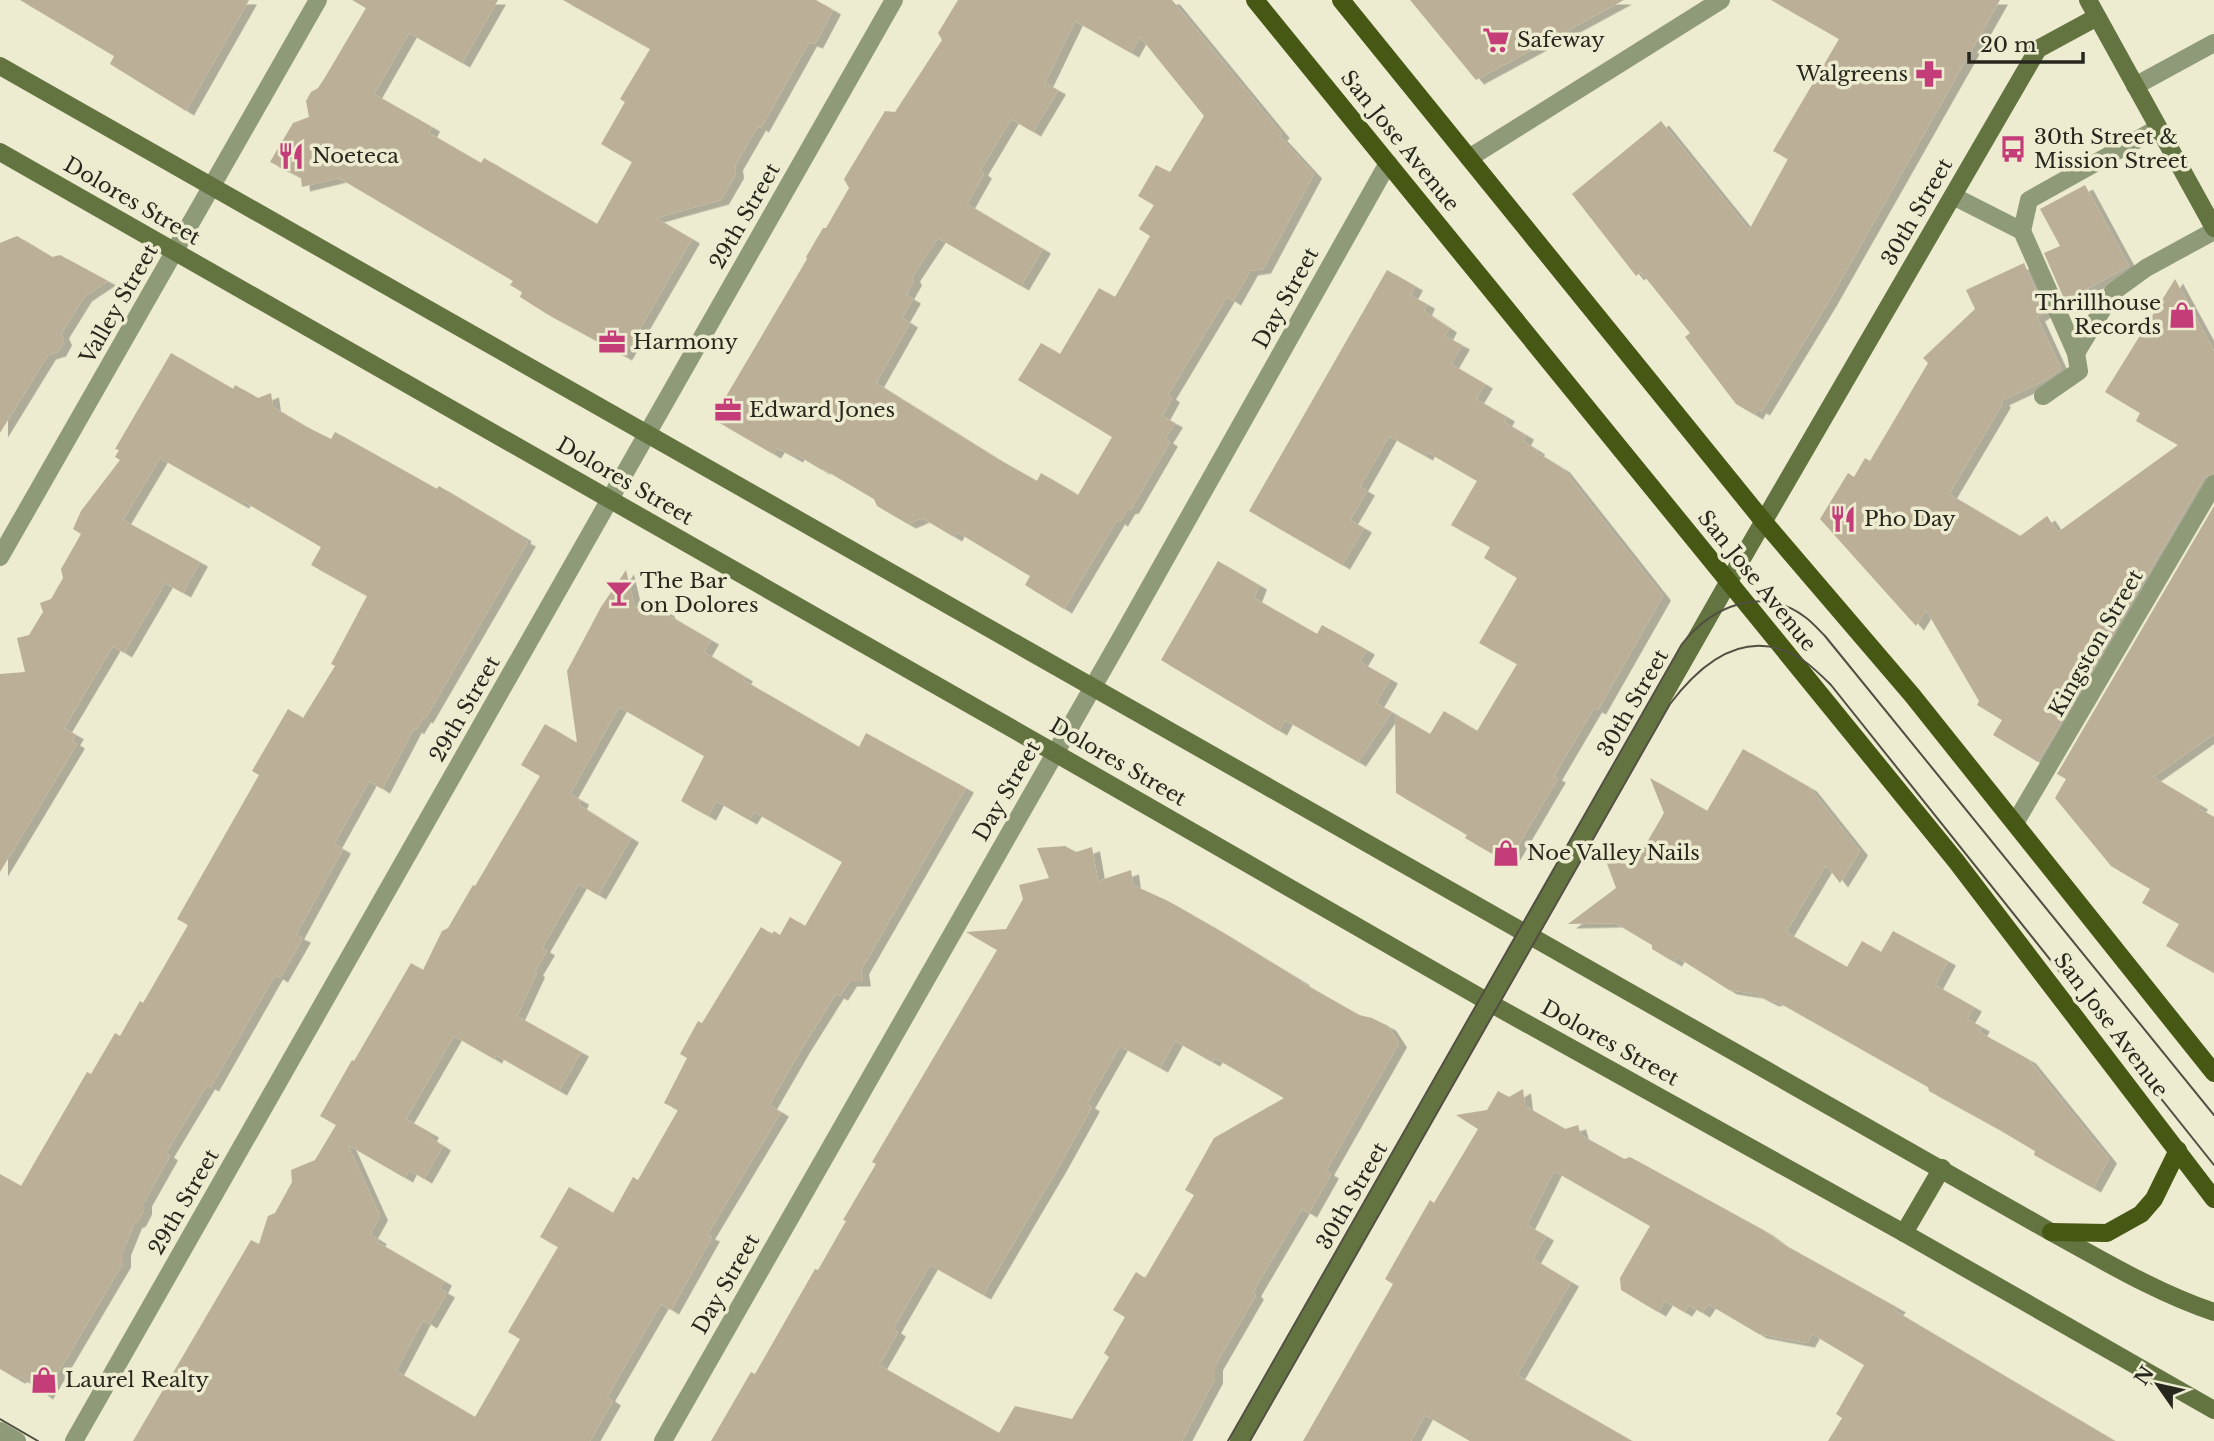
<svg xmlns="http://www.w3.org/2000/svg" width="2214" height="1441" font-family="'Libre Baskerville',serif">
  <defs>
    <filter id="shadow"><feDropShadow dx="8" dy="4.5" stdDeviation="0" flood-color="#0004"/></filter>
  </defs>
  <rect width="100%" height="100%" fill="#edebd0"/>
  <g fill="#bcaf98" fill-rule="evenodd" filter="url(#shadow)">
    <path d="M20,0h229l-63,111 -76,-47 4,-8z"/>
    <path d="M352,0h146l-36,63 -53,-30 -35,61 58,33 -3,6 52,30 3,-5 113,66 35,-62 -31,-18 24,-42 -5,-3 30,-50 -87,-49h253l17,10 -18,34 -6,-2 -48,86 -3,-2 -23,40 1,8 -15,26 -65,18 36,21 -68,117 -77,-42 -27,-17 2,-5 -12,-7 3,-4 -174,-103 -37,9 -1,-9 -31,-16 23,-39 16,-6 -3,-16 5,-9 7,-4 6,-9 42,-71z"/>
    <path d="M958,0h214l110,134 -3,2 35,38 -51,95 -13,2 -17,30 -6,-4 -59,98 4,3 -10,18 13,7 -10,16 5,3 -39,67 -4,1 -7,12 -3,-2 -53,89 -39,-24 5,-9 -73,-44 -3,5 -32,-19 -14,6 -31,-18 -3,-7 -51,-30 -1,1 -25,-15 -2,3 -18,-10 -4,6 -55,-32 2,-4 -5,-3 92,-156 -1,-2 17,-29h3l23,-40 -5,-9 41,-68 10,1 47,-72 -4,-7zM1075,21l56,32 9,-16 64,79 -34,56 -14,-7 -18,31 16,9 -15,24 11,7 -35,61 -16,-9 -39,66 -19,-11 -23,37 94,57 -34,58 -37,-22 -4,8 -39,-22 -122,-76 34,-60 -8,-5 11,-19 -7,-4 8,-14 -2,-4 26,-39 83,48 22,-37 -76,-45 17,-30 -4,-3 31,-52 22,13 25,-42 -13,-7z"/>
    <path d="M1410,0h214l-148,80z"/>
    <path d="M1771,0h229l-171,301 -67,110 -4,-2 -3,6 -19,-11 -51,-67 5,-4 -49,-61 -5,4 -64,-82 89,-73 88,109 39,-71 -15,-8 66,-112z"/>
    <path d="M2085,185l44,81 -64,35 -21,-48 16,-7 -20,-37z"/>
    <path d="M17,236l35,21 8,-2 48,26 -24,16 -23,37 3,7 -6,11 -10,3 -48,78v-190z"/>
    <path d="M2024,263l21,49 -8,5 24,52 -15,11 -45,21 2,2 -54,91 71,42 27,-20 11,16 120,-87 -42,-24 4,-8 -35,-21 70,-113 39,72v122l-10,5 -166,284 -45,-27 9,-15 -25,-15 2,-4 -53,-91 -10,16 -96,-107 28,-46 6,4 11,-19 5,3 58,-98 -5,-5 52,-49 -9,-19z"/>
    <path d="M1387,270l28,16 -5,9 17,9 -3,7 25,17 -4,8 17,9 -11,19 34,20 -9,15 31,18 -3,5 22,13 -3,6 14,9 -1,2 26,16 101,128 -65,114 -4,-2 -40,68 4,2 -50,85 -43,-25 2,-3 -71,-42 -1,-79 35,20 14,-23 33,20 40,-67 -38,-21 38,-65 -33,-20 6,-11 -39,-22 26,-44 -50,-29 -2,4 -36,-20 -29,51 7,4 -17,29 14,8 -22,37 -93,-54z"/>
    <path d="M171,353l62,36 2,-4 23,13 13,-5 2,14 32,19 26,13 4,-7 102,57 2,-3 85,51 -2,2 6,3 -103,177 -2,-1 -7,12 -2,-2 -32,61 -13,-8 -35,63 9,5 -47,86 7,3 -23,40 -5,-3 -64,112 -4,-2 -41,68 4,3 -26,46v8l-6,12 -4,2 -11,27v12l-78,132 -24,-18 -4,2 -17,-10v-195l21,12 66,-114 4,2 24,-41 5,3 20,-35 3,2 45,-78 -11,-6 82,-144 -7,-4 36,-62 15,9 32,-52 -4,-2 36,-68 -56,-31 10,-18 -78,-46 -2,3 -81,-46 -37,62 77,42 -17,31 -18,-10 -41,70 -11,-7 -49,82 12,7 -4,6 5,3 -77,128v-198l25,-2 -8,-34 12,-3 14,-23 -3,-9 11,-4 12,-21 -2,-9 20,-35 -8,-5 8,-18 39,-51 -5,-3 4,-7 -4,-1z"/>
    <path d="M2214,506v228l-61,43 47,28 -2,3 16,9v156l-48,-27 13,-22 -37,-21 8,-14 -39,-23 -56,-68 11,-19 -9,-5z"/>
    <path d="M1218,561l41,24 -5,13 63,36 5,-9 45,25 -7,12 30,17 -14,24 16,9 -34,50 -73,-42 -6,11 -118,-71z"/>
    <path d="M626,570l9,38 21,-2 10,5 2,4 43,25 -7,12 41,25 -2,3 116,67 7,-14 100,55 -105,182 2,12h-14l-9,14 -4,-2 -34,54 -33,57 12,7 -74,123 5,2 -41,73 -10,-6 -54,93 6,4 -23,40h-457l118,-201 8,4 9,-28 7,-3 17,-31 -1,-12 24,-10 21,-35 -16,-9 32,-56 2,1 57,-98 12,7 19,-39 6,-3 25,-43 2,1 65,-110 -19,-11 24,-41 32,19 -10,-72 34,-64zM619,707l85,49 -23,45 27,15 8,-15 33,19 5,-8 88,50 -37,64 -15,-9 -10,18 -6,-4 -2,3 -11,-7 -59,96 -4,-2 -18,33 7,4 -23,45 14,7 -40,70 -5,-3 -20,36 -44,-26 -29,50 18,10 -50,85 12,7 -45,78 -79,-46 27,-51 6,4 18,-31 -7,-4 4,-8 -67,-39 2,-2 -9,-6 10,-18 -32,-71 57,33 4,-8 15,9 19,-33 -14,-9 2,-4 -25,-14 48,-83 40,23 2,-4 63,36 22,-39 -64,-36 20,-43 -2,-2 12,-20 -5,-3 37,-64 19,11 33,-57 -52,-33 2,-5 -11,-6z"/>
    <path d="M1743,749l66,38 51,64 -20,32 -14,-18 -40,67 61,35 15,-26 19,11 12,-21 55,30 -13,24 39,22 -7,12 15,8 -3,5 49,27 81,100 -16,29 -59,-33 1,-4 -37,-22 -69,-38 -1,-4 -152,-86 -5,1 -16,-8 -26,-4 -52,-33 -3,5 -22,-13v-4l-37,-22 -47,1 48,-36 -14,-38 30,18 32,-55 -14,-35 57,33z"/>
    <path d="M1065,846l11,6 16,-5 6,34 33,-11 2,15 35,16 54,31 80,49 -1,1 58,33 13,3 16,8 11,17 -73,128 5,3 -22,39 -7,-4 -49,83 3,3 -41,71v13l-33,62h-471l40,-69 4,2 60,-105 3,1 28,-49 -3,-1 33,-56 -4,-2 125,-212 -31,-18 40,-3 17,-30 -4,-14 30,-7 -12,-30zM1175,1041l37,21 3,-4 69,40 -70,40 -29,52 9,5 -49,83 -9,-6 -23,38 12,7 -21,36 5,4 -37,62 -57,-13 -16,27 -120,-68 19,-33 -5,-3 37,-64 53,30 75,-127 34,-61 -5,-3 33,-58 40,22z"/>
    <path d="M1523,1089l2,17 40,23 13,-4 3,10 43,24 6,-2 135,74 16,12 117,65 -3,3 220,130h-287l14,-23 -6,-4 28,-49 -52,-31 -5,9 -48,-9 -51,-30 -6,9 -13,-8 -5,7 -19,-11 -7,11 -37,-22 -1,-12 30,-52 -96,-55 -27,54 19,11 -13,23 38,23 -54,93 115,66h-162l-45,-26 -14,26h-108l90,-157 -8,-5 45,-79 4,3 44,-74 -22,-14 31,-5 11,-19 11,6z"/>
  </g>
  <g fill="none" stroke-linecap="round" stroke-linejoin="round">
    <g stroke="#8e9a78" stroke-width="18">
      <path d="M1469,158l252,-158"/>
      <path d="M1953,196l69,35 54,122 37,-61 33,-24 68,-37"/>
      <path d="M2022,231l7,-31 129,-72"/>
      <path d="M2043,396l36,-25 -3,-18"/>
    </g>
    <g stroke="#8e9a78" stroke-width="18">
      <path d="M2135,86l79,-43"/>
      <path d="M0,557l318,-557"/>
      <path d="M2015,823l199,-339"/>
      <path d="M0,1431l17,10"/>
      <path d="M74,1441l820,-1441"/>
      <path d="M663,1441l463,-812 262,-466"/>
    </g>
    <g stroke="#637441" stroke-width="18">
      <path d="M2088,0l126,228"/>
      <path d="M0,66l2051,1166c53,29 106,61 163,80"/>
      <path d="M0,152l1055,601 442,254 407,226 310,177"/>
      <path d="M1904,1233l38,-65"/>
      <path d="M1239,1441l490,-860 309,-532 59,-32"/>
    </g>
    <g stroke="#465814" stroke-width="18">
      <path d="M1255,0l701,861 258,338"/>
      <path d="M1341,0l423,522 148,173 302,378"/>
      <path d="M2051,1232l56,1 34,-19 13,-15 24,-49"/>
    </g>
    <g stroke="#504f41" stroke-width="2">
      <path d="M0,1419l38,22"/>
      <path d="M1228,1441l454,-797c30,-38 80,-59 123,-27 7,5 14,13 20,19l389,479"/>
      <path d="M1250,1441l420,-737c31,-41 75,-77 128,-47 12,7 23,18 33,28l383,480"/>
    </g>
  </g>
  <defs>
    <symbol id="supermarket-bare" viewBox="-9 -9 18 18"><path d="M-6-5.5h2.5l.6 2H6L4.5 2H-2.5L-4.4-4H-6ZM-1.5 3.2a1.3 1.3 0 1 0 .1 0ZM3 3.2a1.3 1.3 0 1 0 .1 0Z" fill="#c43c78" stroke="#edebd0" stroke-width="2.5" paint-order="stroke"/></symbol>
    <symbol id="pharmacy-bare" viewBox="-9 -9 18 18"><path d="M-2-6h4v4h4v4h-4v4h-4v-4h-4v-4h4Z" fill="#c43c78" stroke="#edebd0" stroke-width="2.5" paint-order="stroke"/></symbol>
    <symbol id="bus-bare" viewBox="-9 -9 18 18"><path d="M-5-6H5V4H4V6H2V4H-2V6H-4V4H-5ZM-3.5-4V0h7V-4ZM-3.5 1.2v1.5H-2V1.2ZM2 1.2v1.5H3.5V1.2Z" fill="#c43c78" stroke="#edebd0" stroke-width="2.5" paint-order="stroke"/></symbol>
    <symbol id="restaurant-bare" viewBox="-9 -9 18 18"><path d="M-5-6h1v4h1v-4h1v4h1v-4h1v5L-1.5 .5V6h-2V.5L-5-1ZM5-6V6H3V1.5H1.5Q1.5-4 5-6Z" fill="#c43c78" stroke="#edebd0" stroke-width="2.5" paint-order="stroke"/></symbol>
    <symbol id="shop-bare" viewBox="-9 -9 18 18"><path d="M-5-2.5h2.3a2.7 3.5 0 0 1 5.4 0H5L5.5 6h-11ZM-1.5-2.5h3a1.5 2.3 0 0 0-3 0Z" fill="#c43c78" stroke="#edebd0" stroke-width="2.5" paint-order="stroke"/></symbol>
    <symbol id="office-bare" viewBox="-9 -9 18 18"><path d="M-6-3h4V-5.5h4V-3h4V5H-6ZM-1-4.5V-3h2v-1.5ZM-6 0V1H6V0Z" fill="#c43c78" stroke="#edebd0" stroke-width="2.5" paint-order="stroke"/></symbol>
    <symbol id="bar-bare" viewBox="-9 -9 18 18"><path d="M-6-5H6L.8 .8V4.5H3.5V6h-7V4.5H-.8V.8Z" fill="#c43c78" stroke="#edebd0" stroke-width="2.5" paint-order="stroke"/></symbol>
  </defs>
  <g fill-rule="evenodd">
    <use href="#supermarket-bare" x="1477" y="21" width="38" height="38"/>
    <use href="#pharmacy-bare" x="1910" y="55" width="38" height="38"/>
    <use href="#bus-bare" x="1994" y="130" width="38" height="38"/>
    <use href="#restaurant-bare" x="272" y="137" width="38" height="38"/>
    <use href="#shop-bare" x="2163" y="296" width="38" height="38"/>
    <use href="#office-bare" x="593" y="323" width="38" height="38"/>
    <use href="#office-bare" x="709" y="391" width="38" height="38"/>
    <use href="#restaurant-bare" x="1824" y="500" width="38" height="38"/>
    <use href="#bar-bare" x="600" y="574" width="38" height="38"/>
    <use href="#shop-bare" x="1487" y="834" width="38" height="38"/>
    <use href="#shop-bare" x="25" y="1361" width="38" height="38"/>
  </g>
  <g text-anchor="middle" stroke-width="7" stroke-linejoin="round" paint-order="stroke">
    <g font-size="21" fill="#28271d" stroke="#edebd0" text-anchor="start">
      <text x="1517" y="47">Safeway</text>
      <text x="1908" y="81" text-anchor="end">Walgreens</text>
      <text x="2034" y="144">30th Street &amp;<tspan x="2034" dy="24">Mission Street</tspan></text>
      <text x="312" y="163">Noeteca</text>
      <text x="2161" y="310" text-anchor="end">Thrillhouse<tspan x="2161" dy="24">Records</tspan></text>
      <text x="633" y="349">Harmony</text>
      <text x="749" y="417">Edward Jones</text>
      <text x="1864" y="526">Pho Day</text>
      <text x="640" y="588">The Bar<tspan x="640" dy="24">on Dolores</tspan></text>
      <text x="1527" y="860">Noe Valley Nails</text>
      <text x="65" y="1387">Laurel Realty</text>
    </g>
    <g font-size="21" fill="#28271d" stroke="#edebd0">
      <text transform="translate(1400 141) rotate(51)" y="7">San Jose Avenue</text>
      <text transform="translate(132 201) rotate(30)" y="7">Dolores Street</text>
      <text transform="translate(1917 212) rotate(-60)" y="7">30th Street</text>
      <text transform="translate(745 216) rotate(-60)" y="7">29th Street</text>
      <text transform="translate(1286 298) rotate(-61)" y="7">Day Street</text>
      <text transform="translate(119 304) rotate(-60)" y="7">Valley Street</text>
      <text transform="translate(625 481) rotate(30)" y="7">Dolores Street</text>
      <text transform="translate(1757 581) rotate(51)" y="7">San Jose Avenue</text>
      <text transform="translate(2096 643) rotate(-60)" y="7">Kingston Street</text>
      <text transform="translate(1633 703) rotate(-60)" y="7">30th Street</text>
      <text transform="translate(465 709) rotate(-60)" y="7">29th Street</text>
      <text transform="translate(1118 762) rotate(30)" y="7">Dolores Street</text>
      <text transform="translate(1007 791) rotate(-60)" y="7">Day Street</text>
      <text transform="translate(2111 1025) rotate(53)" y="7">San Jose Avenue</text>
      <text transform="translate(1610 1043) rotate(29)" y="7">Dolores Street</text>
      <text transform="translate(1352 1196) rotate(-60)" y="7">30th Street</text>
      <text transform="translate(184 1202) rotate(-60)" y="7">29th Street</text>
      <text transform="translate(726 1284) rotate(-60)" y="7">Day Street</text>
    </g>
  </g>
  <g transform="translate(2158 1385) rotate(304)" stroke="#edebd0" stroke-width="5" paint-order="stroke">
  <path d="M0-5L12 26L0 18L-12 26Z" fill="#28271d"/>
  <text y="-10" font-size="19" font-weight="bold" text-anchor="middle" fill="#28271d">N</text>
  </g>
  <path d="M1969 52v10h114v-10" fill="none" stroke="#28271d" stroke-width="3.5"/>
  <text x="1980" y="52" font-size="21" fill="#28271d" stroke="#edebd0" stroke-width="5" paint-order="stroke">20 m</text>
</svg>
